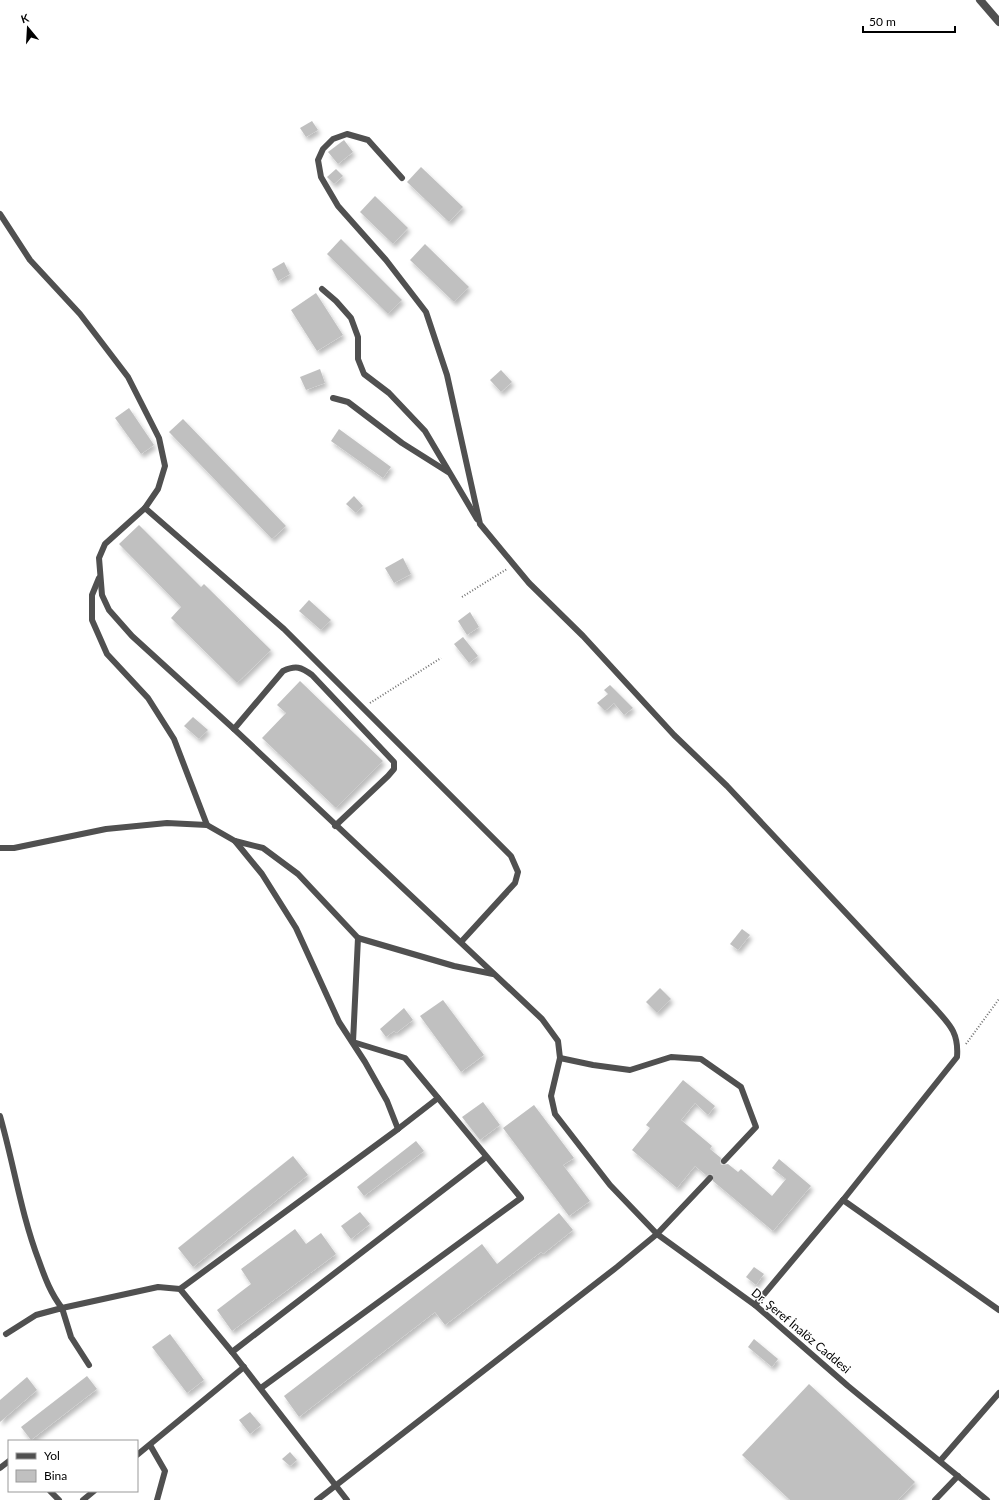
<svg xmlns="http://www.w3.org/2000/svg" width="999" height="1500" font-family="Lato,sans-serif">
  <defs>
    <filter id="shadow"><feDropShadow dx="2.5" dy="4" stdDeviation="2" flood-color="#0004"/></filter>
  </defs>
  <rect width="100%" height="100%" fill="#fff"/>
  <g fill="#c0c0c0" filter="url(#shadow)">
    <path d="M312,121l6,9 -12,7 -6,-9z"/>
    <path d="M344,140l9,12 -15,12 -10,-12z"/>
    <path d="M421,167l42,40 -14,15 -42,-40z"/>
    <path d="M336,169l7,7 -9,8 -7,-7z"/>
    <path d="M375,196l33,32 -15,16 -33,-32z"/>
    <path d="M341,239l61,61 -14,14 -61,-60z"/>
    <path d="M425,244l44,43 -15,15 -44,-42z"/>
    <path d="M284,262l6,12 -12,7 -6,-12z"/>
    <path d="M316,293l27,42 -26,16 -26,-41z"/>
    <path d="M320,369l5,14 -19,7 -6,-13z"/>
    <path d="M501,370l11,12 -11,10 -11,-12z"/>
    <path d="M129,408l25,37 -13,9 -26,-36z"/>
    <path d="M183,419l103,107 -14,13 -103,-107z"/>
    <path d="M339,429l52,38 -8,11 -52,-37z"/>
    <path d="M354,496l9,10 -7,7 -10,-9z"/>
    <path d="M139,525l62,62 3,-3 67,66 -34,33 -66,-65 10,-11 -62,-63z"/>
    <path d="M403,558l8,16 -17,9 -9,-15z"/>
    <path d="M309,600l22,20 -10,10 -22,-19z"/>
    <path d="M470,612l9,15 -12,8 -9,-14z"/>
    <path d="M463,637l15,19 -9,7 -15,-19z"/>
    <path d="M300,681l83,80 -47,47 -74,-70 24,-25 -9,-8z"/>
    <path d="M610,685l23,23 -9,7 -10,-12 -9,8 -8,-8 11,-9 -4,-4z"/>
    <path d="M193,717l15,13 -9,9 -15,-13z"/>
    <path d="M742,929l8,6 -12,15 -8,-6z"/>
    <path d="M660,988l11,11 -14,14 -11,-11z"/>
    <path d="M443,1000l41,55 -23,17 -41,-56z"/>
    <path d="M404,1008l9,12 -17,13 -2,-2 -8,6 -6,-8z"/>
    <path d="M683,1080l32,26 -7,9 -13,-12 -14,17 31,26 -2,3 11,9 -1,4 1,3 7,-1 10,8 3,-3 31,27 14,-17 -14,-11 7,-9 32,27 -38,45 -60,-50v-7l-7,1 -11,-9 -18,22 -45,-38 18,-22 -4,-3z"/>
    <path d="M483,1102l17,23 -20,15 -18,-23z"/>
    <path d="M534,1105l40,53 -11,7 27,36 -21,15 -66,-88z"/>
    <path d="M416,1141l8,10 -60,45 -7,-9z"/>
    <path d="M293,1156l15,19 -115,92 -15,-19z"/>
    <path d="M360,1212l10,12 -19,15 -10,-13z"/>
    <path d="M559,1213l14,17 -30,24 -2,-2 -96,73 -10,-13 -136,105 -15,-21 198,-152 15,20z"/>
    <path d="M295,1229l11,15 15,-11 15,21 -104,77 -15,-21 34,-26 -10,-15z"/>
    <path d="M754,1267l10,7 -8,11 -10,-8z"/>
    <path d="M170,1334l34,46 -17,13 -35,-46z"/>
    <path d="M754,1339l24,20 -6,8 -24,-20z"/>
    <path d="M87,1376l10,13 -66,51 -10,-13z"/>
    <path d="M27,1377l10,13 -37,32v-22z"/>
    <path d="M809,1384l106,98 -17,18h-108l-48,-45z"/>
    <path d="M250,1412l11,13 -11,9 -11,-14z"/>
    <path d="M290,1452l7,8 -7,6 -8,-7z"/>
  </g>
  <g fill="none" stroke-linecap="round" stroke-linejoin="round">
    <g stroke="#727272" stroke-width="2" stroke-dasharray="1 2" stroke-linecap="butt">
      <path d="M462,597l45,-28"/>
      <path d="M370,703l71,-45"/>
      <path d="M966,1044l33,-45"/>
    </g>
    <g stroke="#505050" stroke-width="6">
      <path d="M402,178l-34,-38 -21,-6 -14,5 -10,10 -5,11 3,17 17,29 48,54 40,52 21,63 33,149 49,59 54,53 91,99 53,51 207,221c15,17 25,25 23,50l-114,143 -88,105"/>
      <path d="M0,214l30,46 50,54 48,63 31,61 6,28 -7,23 -13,19 -40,36 -6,14 3,37 7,15 23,26 102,93 308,290 16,22 2,17 -9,38 4,18 55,71 47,49 98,71 93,81 139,114"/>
      <path d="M322,289l14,12 15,17 7,19v22l6,15 25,19 36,38 52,88"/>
      <path d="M333,398l15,4 54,41 46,29"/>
      <path d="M145,508l139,121 227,227 7,16 -3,11 -54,59"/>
      <path d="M99,578l-7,17v25l15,34 41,44 26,41 33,86"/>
      <path d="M234,729l49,-58c13,-6 18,-4 29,4l82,87v7l-6,7 -53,50"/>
      <path d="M235,841l28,7 35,26 60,64 96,28 39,8"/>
      <path d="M0,848h14l92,-19 61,-6 40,2 28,16 27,33 34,54 43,94 26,40 22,39 11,28"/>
      <path d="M560,1058l33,7 37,5 41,-13 30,2 40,28 15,40 -32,34"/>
      <path d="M0,1116c14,49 21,98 39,145 6,17 12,33 23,47l96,-21 22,2 52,63 115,148"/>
      <path d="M843,1200l156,110"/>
      <path d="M180,1289l218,-160 40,-31"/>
      <path d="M6,1334l30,-19 26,-7 9,29 18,28"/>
      <path d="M232,1352l254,-195"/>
      <path d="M261,1388l260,-190 -116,-140 -52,-16 5,-104"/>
      <path d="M150,1445l15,26 -8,29"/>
      <path d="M137,1455l107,-88"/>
      <path d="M940,1461l59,-68"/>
      <path d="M0,1468l9,-7"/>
      <path d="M50,1491l9,9"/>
      <path d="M83,1500l11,-9"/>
      <path d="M317,1500l300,-233 40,-33 53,-56"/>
      <path d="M935,1500l23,-24"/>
    </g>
    <path stroke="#505050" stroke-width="8" d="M980,0l19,22"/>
  </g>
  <g text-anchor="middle" stroke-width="3" stroke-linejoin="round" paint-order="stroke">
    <g font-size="12" fill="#000" stroke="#fff">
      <text transform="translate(801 1331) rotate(40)" y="4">Dr. Şeref İnalöz Caddesi</text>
    </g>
  </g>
  <rect x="8" y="1440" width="130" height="52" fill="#ffffff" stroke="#999999"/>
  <rect x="16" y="1453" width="20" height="6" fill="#505050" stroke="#999999"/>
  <text x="44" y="1460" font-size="12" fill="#000000">Yol</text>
  <rect x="16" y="1470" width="20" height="12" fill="#c0c0c0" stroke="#999999"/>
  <text x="44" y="1480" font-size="12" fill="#000000">Bina</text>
  <g transform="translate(28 28) rotate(342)" stroke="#ffffff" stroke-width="3" paint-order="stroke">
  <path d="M0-3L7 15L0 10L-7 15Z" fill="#000000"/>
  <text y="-6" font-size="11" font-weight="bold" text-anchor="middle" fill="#000000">K</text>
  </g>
  <path d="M863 26v6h92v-6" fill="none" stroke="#000000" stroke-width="2"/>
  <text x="869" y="26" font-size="12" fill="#000000" stroke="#ffffff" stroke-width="3" paint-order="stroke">50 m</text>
</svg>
